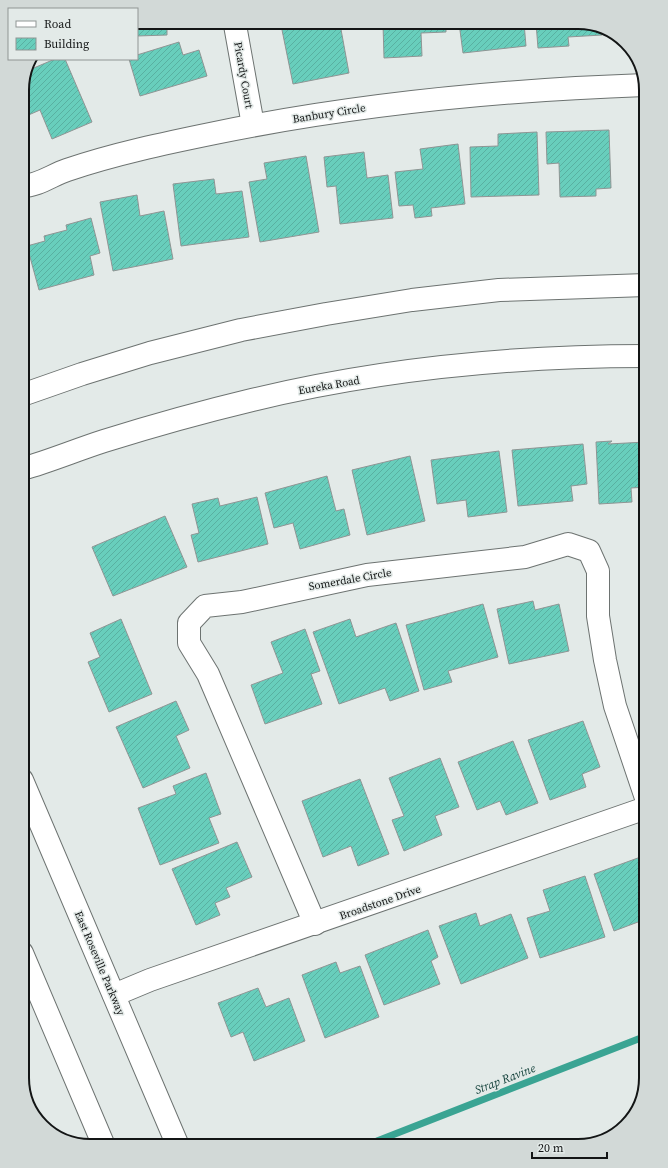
<svg xmlns="http://www.w3.org/2000/svg" width="668" height="1168" font-family="'Source Serif 4',serif">
  <defs>
    <pattern id="building-hatch" width="6" height="6" patternUnits="userSpaceOnUse"><rect width="6" height="6" fill="#68cebc"/><path d="M-1 1l2-2M0 6l6-6M5 7l2-2" fill="none" stroke="#59b0a1"/></pattern>
  </defs>
  <rect width="100%" height="100%" fill="#e3eae8"/>
  <g fill="none" stroke-linecap="round" stroke-linejoin="round">
    <path stroke="#3aa493" stroke-width="7" d="M377,1146v-5l269,-105"/>
  </g>
  <g fill="url(#building-hatch)" stroke="#8f9594">
    <path d="M583,22l18,6 1,7 -34,2 1,9 -31,2 -2,-25z"/>
    <path d="M446,23v9l-25,1 1,23 -38,2 -1,-34z"/>
    <path d="M459,23h65l2,23 -63,7z"/>
    <path d="M340,24l9,49 -56,11 -12,-59z"/>
    <path d="M137,26h30v9l-30,1z"/>
    <path d="M179,42l4,13 16,-5 8,26 -67,20 -11,-37h8v-4z"/>
    <path d="M55,59h10l27,63 -40,17 -12,-29 -16,7 -2,-31 7,-16z"/>
    <path d="M609,130l2,58 -15,1v7l-36,1 -1,-34 -12,1 -1,-32z"/>
    <path d="M537,132l2,63 -68,2 -1,-50 28,-1v-12z"/>
    <path d="M458,144l7,60 -34,4 1,8 -17,2 -2,-13 -14,1 -4,-34 28,-3 -3,-20z"/>
    <path d="M364,152l3,26 21,-3 5,43 -53,6 -4,-38 -9,1 -3,-30z"/>
    <path d="M306,156l13,76 -59,10 -11,-60 18,-3 -3,-16z"/>
    <path d="M214,179l2,15 26,-3 7,46 -68,9 -8,-62z"/>
    <path d="M137,195l3,21 24,-5 9,48 -60,12 -13,-69z"/>
    <path d="M91,218l9,35 -10,3 4,19 -55,15 -12,-44 18,-5 -1,-5 23,-6 -1,-5z"/>
    <path d="M612,441l-4,3 38,-2v45l-15,1 1,14 -33,2 -3,-62z"/>
    <path d="M583,444l4,40 -16,2 2,15 -55,5 -6,-56z"/>
    <path d="M499,451l8,61 -39,5 -2,-17 -29,4 -6,-44z"/>
    <path d="M410,456l15,65 -58,14 -15,-65z"/>
    <path d="M327,476l9,35 8,-2 6,26 -50,14 -7,-26 -19,5 -9,-35z"/>
    <path d="M257,497l11,47 -70,18 -7,-27 8,-2 -7,-29 26,-6 2,8z"/>
    <path d="M165,516l22,51 -74,29 -21,-49z"/>
    <path d="M533,601l2,9 24,-6 10,47 -60,13 -12,-55z"/>
    <path d="M483,604l15,53 -50,14 4,11 -28,8 -18,-65z"/>
    <path d="M121,619l31,75 -43,18 -21,-50 12,-5 -10,-24z"/>
    <path d="M350,619l6,18 40,-14 23,68 -29,10 -5,-13 -46,16 -26,-72z"/>
    <path d="M305,629l15,42 -9,3 11,30 -57,20 -14,-39 32,-12 -12,-31z"/>
    <path d="M176,701l13,29 -13,6 14,32 -47,20 -27,-61z"/>
    <path d="M583,721l17,46 -18,7 4,13 -36,13 -22,-60z"/>
    <path d="M513,741l25,62 -32,12 -6,-14 -23,9 -19,-48z"/>
    <path d="M440,758l19,49 -24,9 7,19 -38,16 -12,-31 12,-4 -15,-38z"/>
    <path d="M206,773l15,41 -12,4 10,25 -59,22 -22,-57 38,-14 -3,-8z"/>
    <path d="M360,779l29,75 -31,12 -7,-20 -28,11 -21,-56z"/>
    <path d="M237,842l15,35 -26,11 4,9 -15,6 5,12 -24,10 -24,-56z"/>
    <path d="M646,855v64l-32,12 -20,-57z"/>
    <path d="M585,876l20,61 -65,21 -13,-40 23,-7 -7,-21z"/>
    <path d="M476,913l4,13 31,-12 17,44 -67,26 -22,-58z"/>
    <path d="M428,930l10,27 -7,4 9,23 -56,21 -19,-50z"/>
    <path d="M336,962l4,11 20,-7 19,51 -54,21 -23,-63z"/>
    <path d="M258,988l8,19 23,-9 16,43 -51,20 -11,-29 -12,5 -13,-34z"/>
  </g>
  <g fill="none" stroke-linecap="round" stroke-linejoin="round">
    <defs>
      <g id="street">
        <path d="M235,25l18,100"/>
        <path d="M22,186c16,0 30,-11 45,-16 47,-16 99,-27 148,-37 142,-29 285,-43 430,-48"/>
        <path d="M315,924l-107,-250 -19,-31v-20l16,-17 37,-4 125,-27 158,-18 43,-13 21,7 9,20v45l7,44 10,46 31,92"/>
        <path d="M114,995l36,-15 496,-172"/>
      </g>
      <g id="secondary">
        <path d="M22,395l60,-21 68,-21 91,-23 85,-16 86,-14 87,-10 147,-5"/>
        <path d="M22,469c28,-8 54,-19 82,-28 48,-15 98,-29 148,-41 128,-31 263,-44 394,-44"/>
        <path d="M22,780l156,366"/>
        <path d="M22,953l82,193"/>
      </g>
    </defs>
    <use href="#street" stroke="#6d7371" stroke-width="24"/>
    <use href="#secondary" stroke="#6d7371" stroke-width="24"/>
    <use href="#street" stroke="#fff" stroke-width="22"/>
    <use href="#secondary" stroke="#fff" stroke-width="22"/>
  </g>
  <g text-anchor="middle" stroke-width="3" stroke-linejoin="round" paint-order="stroke">
    <g font-size="11" fill="#131515" stroke="#e3eae8">
      <text transform="translate(244 75) rotate(80)" y="4">Picardy Court</text>
      <text transform="translate(329 113) rotate(-9)" y="4">Banbury Circle</text>
      <text transform="translate(329 385) rotate(-10)" y="4">Eureka Road</text>
      <text transform="translate(350 579) rotate(-10)" y="4">Somerdale Circle</text>
      <text transform="translate(380 902) rotate(-19)" y="4">Broadstone Drive</text>
      <text transform="translate(100 963) rotate(67)" y="4">East Roseville Parkway</text>
    </g>
    <g font-size="12" font-style="italic" fill="#103f38" stroke="#e3eae8">
      <text transform="translate(505 1079) rotate(-21)" y="4">Strap Ravine</text>
    </g>
  </g>
  <path d="M0 0H668V1168H0ZM90 29H578A61 61 0 0 1 639 90V1078A61 61 0 0 1 578 1139H90A61 61 0 0 1 29 1078V90A61 61 0 0 1 90 29Z" fill="#d2d9d7" fill-rule="evenodd"/>
  <path fill="none" stroke="#131515" stroke-width="2" d="M90 29H578A61 61 0 0 1 639 90V1078A61 61 0 0 1 578 1139H90A61 61 0 0 1 29 1078V90A61 61 0 0 1 90 29Z"/>
  <rect x="8" y="8" width="130" height="52" fill="#e3eae8" stroke="#909594"/>
  <rect x="16" y="21" width="20" height="6" fill="#ffffff" stroke="#909594"/>
  <text x="44" y="28" font-size="12" fill="#131515">Road</text>
  <rect x="16" y="38" width="20" height="12" fill="url(#building-hatch)" stroke="#909594"/>
  <text x="44" y="48" font-size="12" fill="#131515">Building</text>
  <path d="M532 1152v6h75v-6" fill="none" stroke="#131515" stroke-width="2"/>
  <text x="538" y="1152" font-size="12" fill="#131515" stroke="#e3eae8" stroke-width="3" paint-order="stroke">20 m</text>
</svg>
